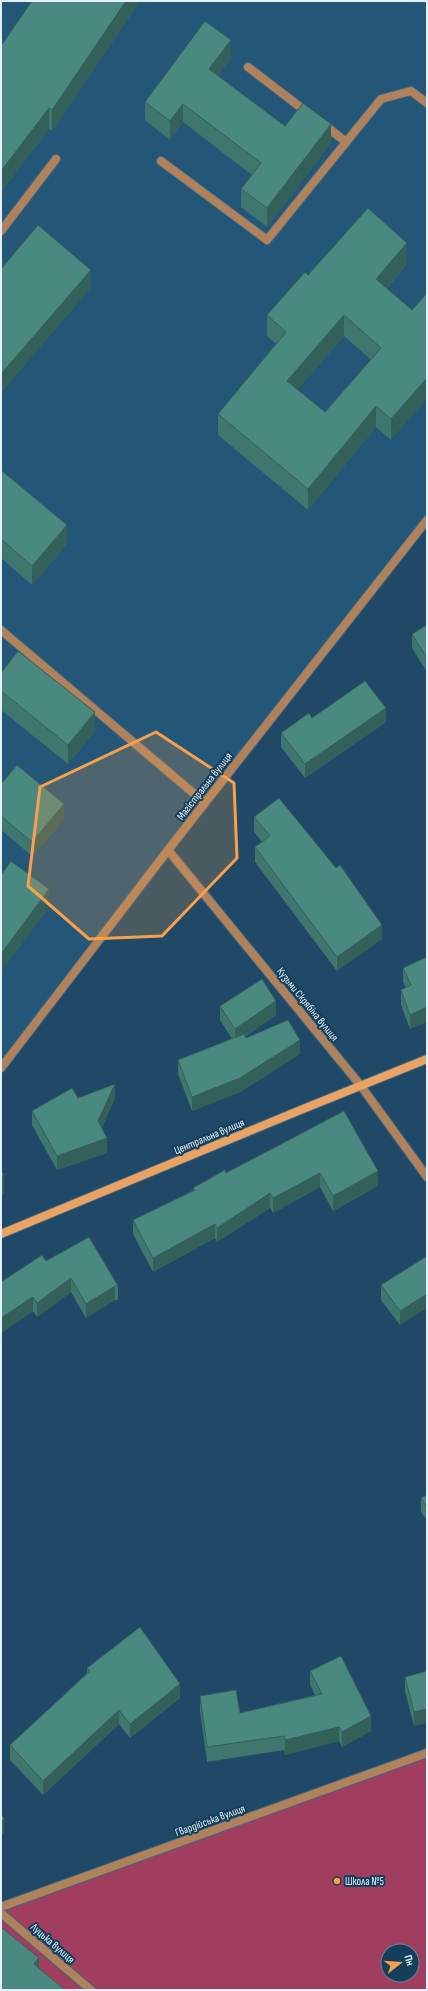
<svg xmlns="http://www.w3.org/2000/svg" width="428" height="1991" font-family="'Sofia Sans Condensed',sans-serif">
  <rect width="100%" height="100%" fill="#1f4967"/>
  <path fill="#245678" d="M1,1h426v519l-426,548z"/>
  <path fill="#a13d5f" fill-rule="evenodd" d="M427,1753v237h-426v-83zM388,1951h24v24h-24z"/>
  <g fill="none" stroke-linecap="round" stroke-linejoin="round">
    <defs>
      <g id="service">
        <path d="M248,67l60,46"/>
        <path d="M322,123l24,19"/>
        <path d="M161,161l106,79 114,-141 30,-8 16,12"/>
        <path d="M1,231l55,-72"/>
        <path d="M1,630l204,173"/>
      </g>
      <g id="minor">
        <path d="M168,850l193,236 66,91"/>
        <path d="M1,1068l167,-218 259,-330"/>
        <path d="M1,1907l426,-154"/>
        <path d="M1,1913l90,77"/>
      </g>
      <path id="secondary" d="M1,1234l297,-123 129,-52"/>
    </defs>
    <use href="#service" stroke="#426782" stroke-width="10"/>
    <use href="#minor" stroke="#426782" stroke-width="10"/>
    <use href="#secondary" stroke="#426782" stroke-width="10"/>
    <use href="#service" stroke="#af825c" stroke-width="8"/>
    <use href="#minor" stroke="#af825c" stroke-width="8"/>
    <use href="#secondary" stroke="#e9a364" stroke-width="8"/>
  </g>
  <g fill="#3f766d" fill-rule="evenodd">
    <path d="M140,1l-88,130 -3,-2 -48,63v-146z"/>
    <path d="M231,59l-13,17 67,50 46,17 -64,84 -26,-20v-18l11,-14 -69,-53 -13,18 -25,-20v-18z"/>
    <path d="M407,264l-20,24 25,22 -21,130 -15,-13 -68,83 -90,-75v-21l58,-70 -9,-8v-21l41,-40zM344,336l27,24 -46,52 -28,-22z"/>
    <path d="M1,470l66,74 -35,41 -31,-27z"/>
    <path d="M427,625v47l-15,-24v-14z"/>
    <path d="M1,673l94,58 -27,33 -67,-54z"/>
    <path d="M312,718l74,4 -81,56 -24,-31v-14z"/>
    <path d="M1,784l63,35 -32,37 -31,-26z"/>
    <path d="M254,817l128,122 -45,32 -82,-109v-15l7,-5 -8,-10z"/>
    <path d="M427,957v65l-17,7 -9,-24v-15l5,-2 -3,-6v-14z"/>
    <path d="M220,1006l56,9 -31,22 1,1 54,16 -60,38 -48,19 -14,-37v-14l54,-21 -12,-19z"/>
    <path d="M78,1098h37l-13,29 5,26 -50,17 -25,-45v-14z"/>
    <path d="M344,1111l34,75 -45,25 -13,-24 -47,26 -3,-5 -53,34 -2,-4 -62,34 -20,-38v-14l60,-29v-3l33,-15z"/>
    <path d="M427,1256l-27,69 -19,-25v-15z"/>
    <path d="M46,1261l72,25v14h-3l-29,18 -15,-26 -34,25 -4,-6 -32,22v-51z"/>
    <path d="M427,1495v26l-6,-9v-14z"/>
    <path d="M87,1668l93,30 -50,40 -11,-14 -76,71 -33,-35v-15l77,-72z"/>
    <path d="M310,1671l61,60 -29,16 -3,-6 -54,14 -1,-5 -77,12 -7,-51v-15l40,17 75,-18 -5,-10z"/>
    <path d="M427,1671l-13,55 -9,-35v-14z"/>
  </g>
  <g fill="#336059">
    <path d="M126,1h14l-88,130v-21z"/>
    <path d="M231,40v19l-22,29v-19z"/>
    <path d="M183,104v18l-13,18v-19z"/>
    <path d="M49,108v21l-48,63v-21z"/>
    <path d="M331,124v19l-64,84v-19z"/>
    <path d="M407,243v21l-31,36v-21z"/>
    <path d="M91,270v18l-90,105v-19z"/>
    <path d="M344,315v21l-57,66v-21z"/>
    <path d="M427,378v21l-36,41v-21z"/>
    <path d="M376,406v21l-68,83v-21z"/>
    <path d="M67,525v19l-35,41v-19z"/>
    <path d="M386,708v14l-81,56v-14z"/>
    <path d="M95,712v19l-27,33v-19z"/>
    <path d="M64,804v15l-32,37v-14z"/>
    <path d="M49,889v19l-48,64v-18z"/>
    <path d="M382,925v14l-45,32v-14z"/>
    <path d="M276,1001v14l-41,29v-15z"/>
    <path d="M427,1007v15l-17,7v-14z"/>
    <path d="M300,1040v14l-60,38 -48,19v-14z"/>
    <path d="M115,1084v14l-17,37v-14z"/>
    <path d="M107,1138v15l-50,17v-14z"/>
    <path d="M378,1171v15l-45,25v-15z"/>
    <path d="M320,1173v14l-47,26v-15z"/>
    <path d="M4,1175v19l-3,2v-19z"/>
    <path d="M270,1193v15l-53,34v-14z"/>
    <path d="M215,1224v14l-62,34v-14z"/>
    <path d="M71,1278v14l-34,25v-14z"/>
    <path d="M115,1286v14l-29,18v-14z"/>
    <path d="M427,1294v14l-27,17v-14z"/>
    <path d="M33,1297v14l-32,22v-15z"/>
    <path d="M180,1684v14l-50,40v-14z"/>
    <path d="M427,1709v14l-13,3v-14z"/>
    <path d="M119,1710v14l-76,71v-14z"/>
    <path d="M371,1716v15l-29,16v-15z"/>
    <path d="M339,1727v14l-54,14v-15z"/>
    <path d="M4,1818v15l-3,3v-14z"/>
    <path d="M39,1958v19l-5,-13z"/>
  </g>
  <g fill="#49897f" stroke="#336059" fill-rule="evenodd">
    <path d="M32,1h94l-74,109 -3,-2 -48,63v-125z"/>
    <path d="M205,21l26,19 -22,29 76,57 18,-23 28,21 -64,84 -26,-19 20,-26 -78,-59 -13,17 -25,-19z"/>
    <path d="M368,208l39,35 -31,36 36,31 15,-17v85l-36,41 -15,-13 -68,83 -90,-75 68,-82 -19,-17 38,-43 3,3zM344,315l37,33 -56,64 -38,-31z"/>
    <path d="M38,225l53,45 -90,104v-105z"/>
    <path d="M1,470l66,55 -35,41 -31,-27z"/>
    <path d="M427,625v33l-15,-24z"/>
    <path d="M18,651l77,61 -27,33 -67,-54v-18z"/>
    <path d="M365,681l21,27 -81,56 -24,-31 28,-20 3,5z"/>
    <path d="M17,765l47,39 -32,38 -31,-26v-32z"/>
    <path d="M279,798l57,70 4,-3 42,60 -45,32 -82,-110 15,-11 -16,-19z"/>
    <path d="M11,861l38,28 -48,65v-79z"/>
    <path d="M427,957v50l-17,8 -9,-25 10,-5 -8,-17z"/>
    <path d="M262,979l14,22 -41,28 -15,-23z"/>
    <path d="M288,1020l12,20 -60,38 -48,19 -14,-37 66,-26 2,4z"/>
    <path d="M115,1084l-17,37 9,17 -50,18 -25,-45 40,-23 6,10z"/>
    <path d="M344,1111l34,60 -45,25 -13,-23 -47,25 -3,-5 -53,35 -2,-4 -62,34 -20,-38 62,-30 -2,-2 32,-18 1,3z"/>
    <path d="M1,1170l3,5 -3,2z"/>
    <path d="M89,1237l29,49h-3l-29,18 -15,-26 -34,25 -4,-6 -32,21v-36l41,-27 4,6z"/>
    <path d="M427,1256v38l-27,17 -19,-26z"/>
    <path d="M427,1495v12l-6,-9z"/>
    <path d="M140,1627l40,57 -50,40 -11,-14 -76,71 -33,-36 80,-74 -3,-3z"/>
    <path d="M341,1656l30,60 -29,16 -3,-5 -54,13 -1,-4 -77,11 -7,-51 36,-6 4,23 82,-19 -12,-23z"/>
    <path d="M427,1671v38l-13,3 -9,-35z"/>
    <path d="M1,1815l3,3 -3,4z"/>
    <path d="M1,1927l38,31 -5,6 31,26h-64z"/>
  </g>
  <path fill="#f8a04b" fill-opacity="0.2" stroke="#f8a04b" stroke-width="3" stroke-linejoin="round" d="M156,732l78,51 3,75 -75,78 -73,3 -61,-53 12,-99z"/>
  <circle fill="#f8a04b" stroke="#133f5b" stroke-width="1.5" cx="337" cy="1881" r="4"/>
  <g text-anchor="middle" stroke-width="4" stroke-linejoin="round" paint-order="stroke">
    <g font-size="11" fill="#e3f0fb" stroke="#133f5b">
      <text transform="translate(204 786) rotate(-52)" y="4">Магістральна вулиця</text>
      <text transform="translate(308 1004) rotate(51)" y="4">Кузьми Скрябіна вулиця</text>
      <text transform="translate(209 1136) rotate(-23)" y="4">Центральна вулиця</text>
      <text transform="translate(210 1820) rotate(-20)" y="4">Гвардійська вулиця</text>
      <text transform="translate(53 1943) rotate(41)" y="4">Луцька вулиця</text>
    </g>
    <g font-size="11" fill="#e3f0fb" stroke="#133f5b" text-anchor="start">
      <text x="345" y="1885">Школа №5</text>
    </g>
  </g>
  <rect width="428" height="1991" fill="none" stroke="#e3f0fb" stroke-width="4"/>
  <g transform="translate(400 1963) rotate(73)"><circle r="19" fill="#133f5b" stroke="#66869b"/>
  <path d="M0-3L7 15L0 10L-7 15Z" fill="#f8a04b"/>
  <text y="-6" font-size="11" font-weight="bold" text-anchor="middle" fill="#e3f0fb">Пн</text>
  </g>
</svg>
